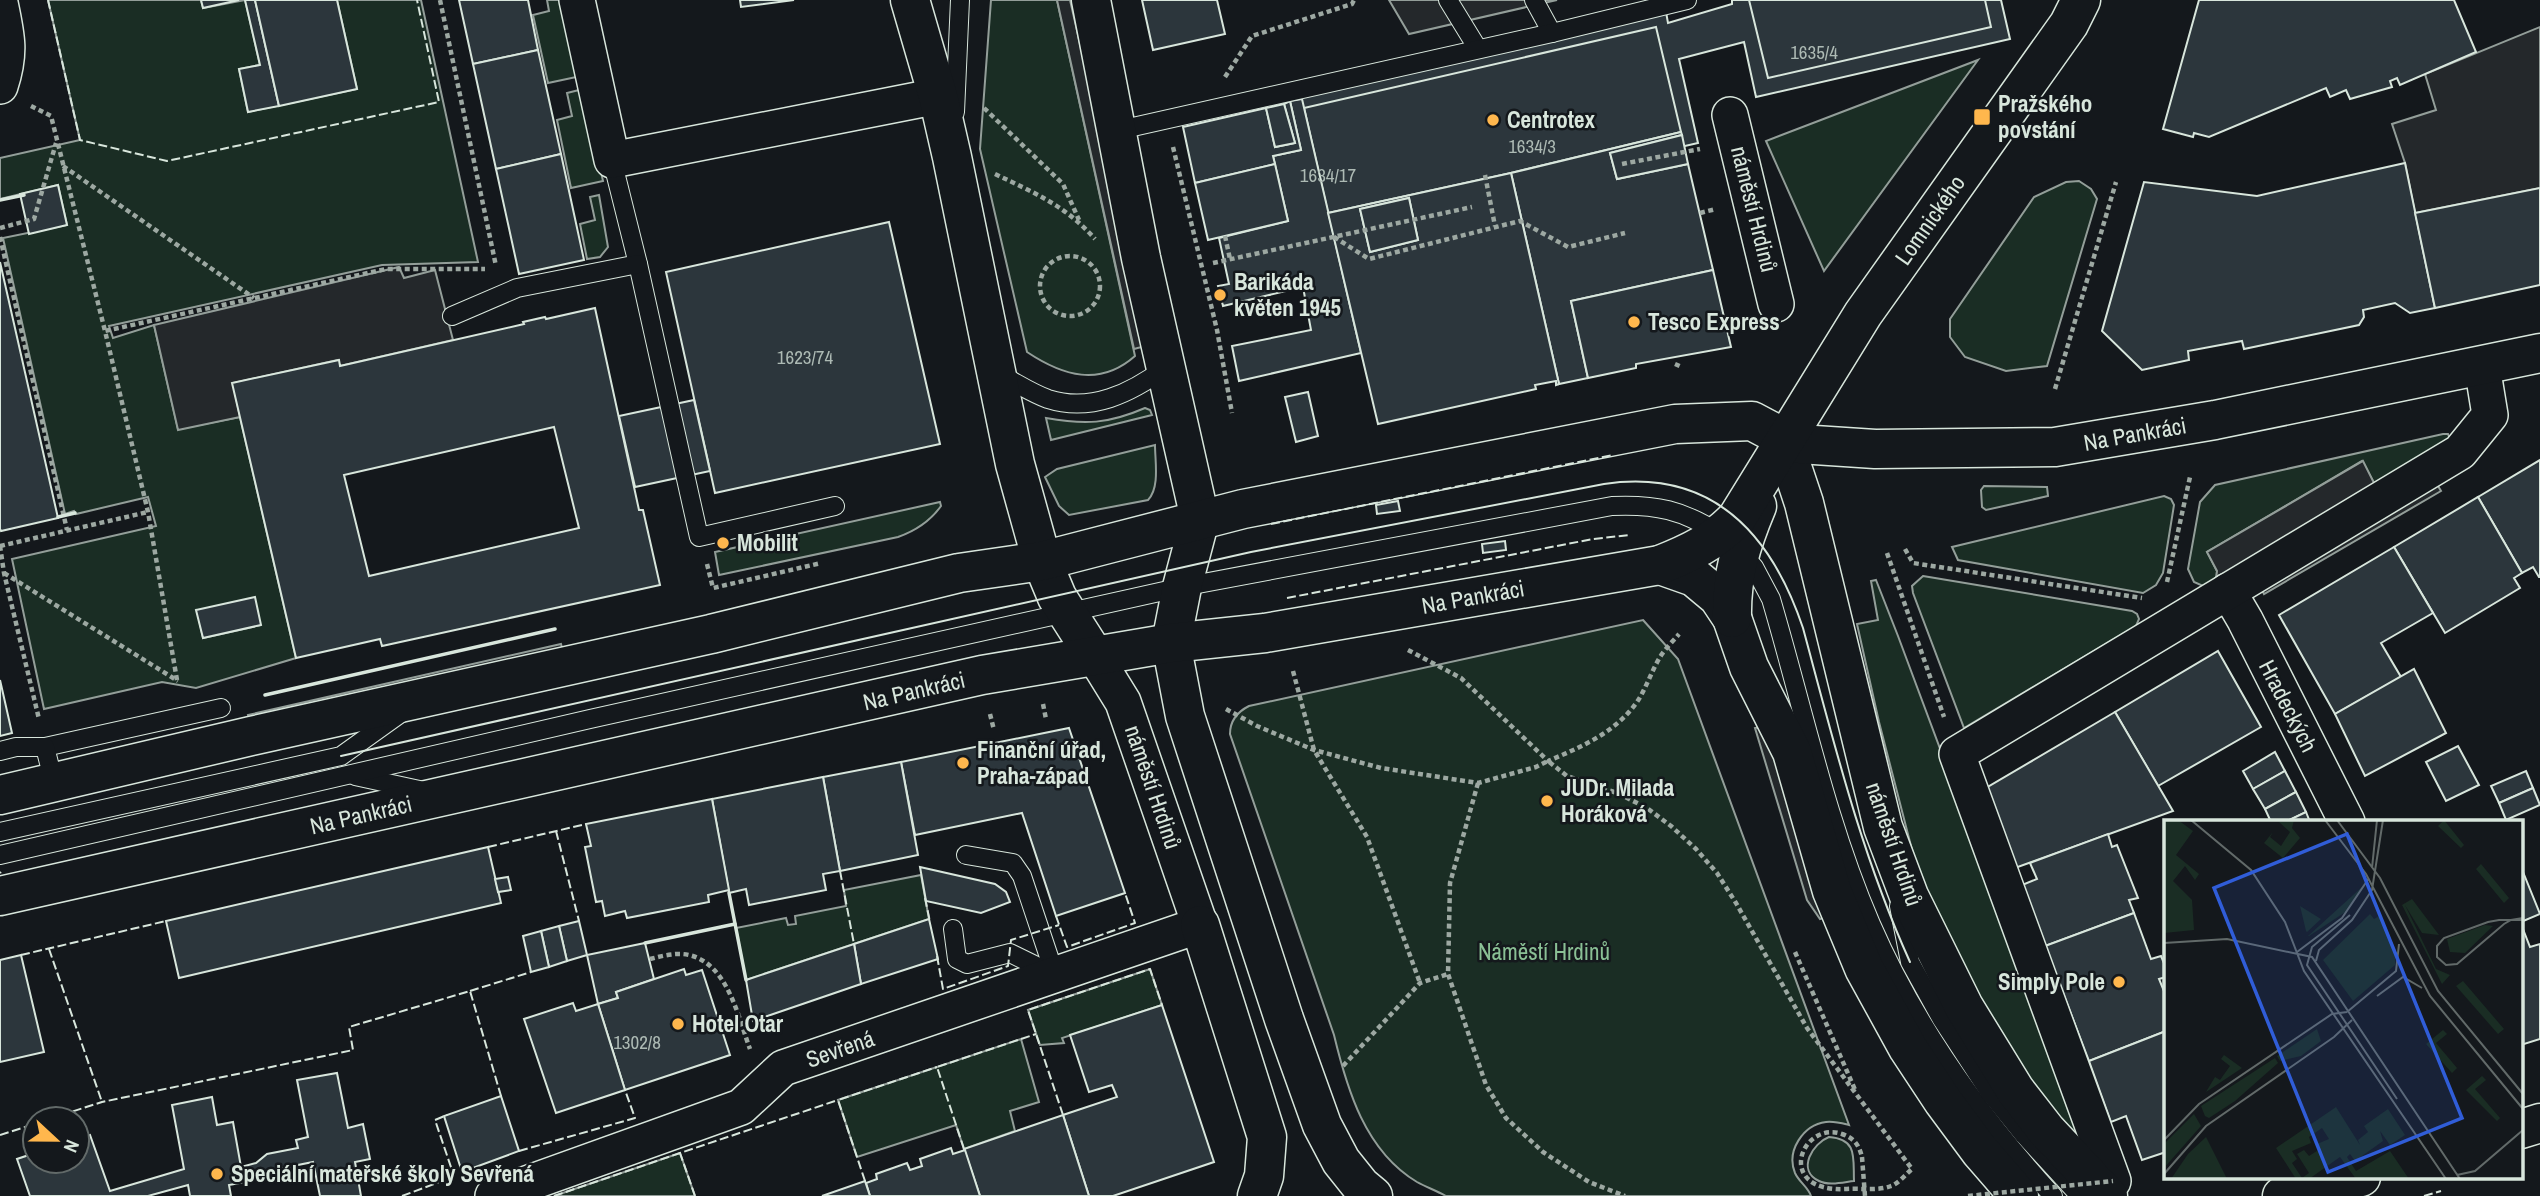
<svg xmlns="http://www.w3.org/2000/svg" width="2540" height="1196" font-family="'Archivo Narrow',sans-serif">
  <rect width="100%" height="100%" fill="#14181c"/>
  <g fill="#1a2d24" stroke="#939e99" stroke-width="2" fill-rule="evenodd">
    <path d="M48,0h153l2,8 42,-8 15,65 -21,4 9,43 109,-23 -20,-89h84l57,262 -96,3 -273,61 4,12 41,-13 24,104 62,-12 56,241 -100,30 -34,-6 -118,27 -32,-150 144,-33 -8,-29 -72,17 -2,-3 -9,3 -62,-276 64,-13 -9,-40 -58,14v-41l80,-18zM197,610l64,15 -58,13z"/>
    <path d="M547,0h16l18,76 -33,7 -15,-68 16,-4z"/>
    <path d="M991,0h66l78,356c-35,31 -72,20 -108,-4l-47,-203z"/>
    <path d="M1978,60l-154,211 -58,-130z"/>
    <path d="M583,89l20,92 -32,7 -14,-68 15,-4 -5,-23z"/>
    <path d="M2079,181l12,8 6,10 -50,167 -41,5 -41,-14 -15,-20v-18l84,-122 32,-15z"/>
    <path d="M599,195l9,52 -8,10 -13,2 -7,-35 15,-4 -5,-23z"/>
    <path d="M1145,408l5,2 2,5 -101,25 -5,-22c39,7 62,6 99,-10z"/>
    <path d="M2443,434h5l2,5 -69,46 -7,-2 -12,-22 -155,91 10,19 -1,10 -13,5 -9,-4 -6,-13 12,-67 15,-17z"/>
    <path d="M1155,445c0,16 5,43 -7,55l-79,15 -10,-9 -14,-29 12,-8z"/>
    <path d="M1984,486l63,1 1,9 -62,14 -4,-3 -1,-17z"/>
    <path d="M2164,496l7,3 3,6 -11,68 -7,12 -13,8 -185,-33 -6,-13z"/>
    <path d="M940,502l1,4c-10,14 -26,25 -43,31l-179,38 -4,-23z"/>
    <path d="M1923,576l209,35 5,3 2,5 -3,7 -172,102 -51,-135 -1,-7z"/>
    <path d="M1876,580l22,56 193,517 -91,-101 -81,-175 -40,-155 -22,-98 21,-4 -7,-39z"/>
    <path d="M1643,620l35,39 171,466c-8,-2 -15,-4 -23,-3 -23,3 -40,29 -31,51 4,9 13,14 16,23h-365c-9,-5 -20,-9 -29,-14 -52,-31 -70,-93 -83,-147l-104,-301c0,-13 7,-22 19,-28z"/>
    <path d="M921,875l8,44 -183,61 -10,-52 50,-10 2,7 8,-1 -1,-8 51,-10 -2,-16z"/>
    <path d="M1150,969l12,36 -100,33 2,5 -24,2 -12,-35z"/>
    <path d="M1021,1039l18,63 -29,9 5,20 -51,18 -8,-24 -99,32 -19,-57z"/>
    <path d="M1829,1137c29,2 24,21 25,44 -10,1 -25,5 -35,0 -23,-11 -6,-38 10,-44z"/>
    <path d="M680,1153l15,43h-141z"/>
  </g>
  <g fill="#24282b" stroke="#939e99" stroke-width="2">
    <path d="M1057,0h13l79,345 -15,4z"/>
    <path d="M1389,0h168l-148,34z"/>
    <path d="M2540,27v161l-125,25 -10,-50 -13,-39 44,-14 -11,-36z"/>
    <path d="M399,267l5,11 31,-8 18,70 -113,26 -2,-6 -105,23 7,34 -62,13 -24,-105z"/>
    <path d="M2363,461l11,22 7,2 -165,96 1,-10 -10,-19z"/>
    <path d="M2435,481l6,10 -177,103 -5,-10z"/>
    <path d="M561,644l3,11 -313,71 -3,-11z"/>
    <path d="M1767,726l65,189 -12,4 -13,-19 -52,-172z"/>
  </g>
  <g fill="#2c363c" stroke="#d8e6dc" stroke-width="2" fill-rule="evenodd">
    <path d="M201,0h38l-36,8z"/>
    <path d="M245,0h10l24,106 -31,6 -9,-43 21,-4z"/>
    <path d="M255,0h82l20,89 -78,17z"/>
    <path d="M459,0h69l10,50 -65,14z"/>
    <path d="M740,0h54l-53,7z"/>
    <path d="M1142,0h75l8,34 -72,16z"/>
    <path d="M1732,0h269l9,39 -254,58 -12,-55 -65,17 19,84 -381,87 -33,-130 382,-88 2,11 64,-19z"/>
    <path d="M1749,0h236l6,27 -223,51z"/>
    <path d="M2199,0h255l22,52 -76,33 -3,-7 -7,3 2,6 -42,12 -4,-9 -16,7 -4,-9 -117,49 -15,-4 -1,4 -30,-8z"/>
    <path d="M1656,27l25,105 -170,41 -183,40 -24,-105z"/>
    <path d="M538,50l23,104 -65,15 -23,-105z"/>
    <path d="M1302,99l59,254 -122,28 -7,-35 79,-16 -8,-43 -80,19 -5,-20 11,-2 -10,-46 69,-17 -15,-65 28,-6 -11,-49z"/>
    <path d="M1290,101l11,49 -28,6 2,8 -80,19 -12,-56 83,-19 9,39 20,-4 -11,-39z"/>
    <path d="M1284,104l11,39 -20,4 -9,-39z"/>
    <path d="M1681,132l1,3 -72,18 7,26 71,-15 25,106 -142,31 17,77 -29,6 -48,-211z"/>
    <path d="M1682,135l6,29 -71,15 -7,-26z"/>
    <path d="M561,154l23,106 -65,14 -23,-105z"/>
    <path d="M2405,163l30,145 -25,5 -15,-10 -32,7 1,7 -5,8 -115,24 -2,-8 -54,10 1,9 -47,10 -40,-39 42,-149 113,14z"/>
    <path d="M1275,164l13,57 -80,19 -13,-57z"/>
    <path d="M1511,173l48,211 -3,1v-4l-21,4 1,4 -158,35 -50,-211zM1409,198l9,42 -48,12 -10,-43z"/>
    <path d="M58,185l9,40 -38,9 -9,-40z"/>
    <path d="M2540,188v97l-105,23 -20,-95z"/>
    <path d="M1409,198l9,42 -48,12 -10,-43z"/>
    <path d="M889,222l51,222 -225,49 -49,-221z"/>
    <path d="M0,262l58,256 -57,13 -1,-2z"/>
    <path d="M1713,270l18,77 -95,17v4l-48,10 -17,-77z"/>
    <path d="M595,308l44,202h4l17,75 -278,61 -2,-7 -84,19 -64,-275 107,-23 1,6 184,-42 -1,-2 22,-5 1,2zM554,427l25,101 -210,48 -25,-101z"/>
    <path d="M1308,392l10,44 -22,6 -11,-45z"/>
    <path d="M694,400l16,71 -75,16 -16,-71z"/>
    <path d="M2540,460v117h-1l-6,-10 -11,6 -44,-76z"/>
    <path d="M2478,497l44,76 -8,5 6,10 -75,45 -51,-86z"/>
    <path d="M1398,501l2,10 -23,3 -1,-9z"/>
    <path d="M1505,541l1,9 -23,3 -1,-9z"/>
    <path d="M2394,547l39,66 -52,30 20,34 -66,37 -56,-99z"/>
    <path d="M255,597l6,28 -58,13 -7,-28z"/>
    <path d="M2218,651l43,76 -103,59 -43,-74z"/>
    <path d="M2414,669l32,64 -81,43 -30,-62z"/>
    <path d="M0,680l12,53 -12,3z"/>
    <path d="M2115,712l58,99 -158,57 -29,-80z"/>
    <path d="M1069,728l56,165 -69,23 -34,-103 -107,22 -14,-73z"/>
    <path d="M2458,746l21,39 -33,16 -20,-39z"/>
    <path d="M2275,752l10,19 -32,18 -10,-18z"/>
    <path d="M901,762l17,93 -78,16 -17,-94z"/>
    <path d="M2285,771l11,21 -31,17 -12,-20z"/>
    <path d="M2526,771l7,17 -34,15 -8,-17z"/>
    <path d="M823,777l17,94 -17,3 3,16 -77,15 -3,-16 -17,4 -17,-94z"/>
    <path d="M2533,788l7,17 -34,15 -7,-17z"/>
    <path d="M2296,792l10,20 -21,10h-14l-6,-13z"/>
    <path d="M712,799l17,91 -21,5 1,7 -82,16 -2,-7 -20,5 -3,-15 -6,1 -11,-55 6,-1 -5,-22z"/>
    <path d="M2306,812l4,10h-25z"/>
    <path d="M2108,834l4,13 5,-2 21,53 -9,2 5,13 -89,33 -23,-61 15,-6 -7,-16z"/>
    <path d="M488,847l13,56 -322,75 -13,-57z"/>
    <path d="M920,867l75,17 11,8 4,10 -29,11 -55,-12z"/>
    <path d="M2521,867l19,47 -19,8z"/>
    <path d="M508,877l3,13 -13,2 -3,-13z"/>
    <path d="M2134,913l17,46 10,-3 5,12v9l-7,2 7,17v35l-77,30 -44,-115z"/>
    <path d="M929,919l9,40 -77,25 -7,-40z"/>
    <path d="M579,921l8,34 -20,6 -8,-35z"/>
    <path d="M2521,924l9,23 10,-3v95l-19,6z"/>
    <path d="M559,926l8,35 -18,6 -8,-36z"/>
    <path d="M541,931l8,36 -18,5 -8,-36z"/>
    <path d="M645,943l9,36 -38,13 2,6 -20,6 -11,-49z"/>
    <path d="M854,944l7,40 -108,37 -7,-41z"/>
    <path d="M21,955l23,97 -44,10v-102z"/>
    <path d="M684,969l2,6 16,-5 28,85 -105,35 -27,-86 20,-6 -2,-6z"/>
    <path d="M573,1003l3,8 22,-7 27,86 -69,23 -32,-94z"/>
    <path d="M1162,1005l52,157 -101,34h-24l-26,-81 54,-18 -5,-12 -23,7 -19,-57z"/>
    <path d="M2166,1031v121l-24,8 -16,-44 -15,6 -22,-61z"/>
    <path d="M337,1073l11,55 15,-4 7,35 -15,3 6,34h-41l-7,-34 -40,8 -11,9 -33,6 2,11h-41l-2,-11 -40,11h-118l-13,-37 18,-6v8h42v-22l13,-4 20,56 74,-22 -12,-64 40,-8 5,28 16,-3 8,45 15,-4 11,-9 31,-6 -2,-8 12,-3 -11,-57z"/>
    <path d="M501,1096l18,55 -57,21 -18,-56z"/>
    <path d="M1063,1115l26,81h-109l-16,-47z"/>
    <path d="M951,1148l2,6 12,-4 15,46h-110l-4,-13 11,-4 -1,-5 31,-11 3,7 12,-4 -2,-7z"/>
    <path d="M865,1181l5,15h-48z"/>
  </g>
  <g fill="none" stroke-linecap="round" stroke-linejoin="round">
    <defs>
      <g id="lane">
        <path d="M1448,0l30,49"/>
        <path d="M1534,0l18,33"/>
        <path d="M955,112l5,-112"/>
        <path d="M1115,131l437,-98 135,-33"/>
        <path d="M612,160l26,104 61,273 136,-31"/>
        <path d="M452,316l65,-28 121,-24"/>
        <path d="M999,374c16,8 32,19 49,25 43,14 83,-6 117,-31"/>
        <path d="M1741,553l13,14 17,32c32,108 55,221 100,325 44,101 108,191 182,272"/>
        <path d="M45,747l176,-39"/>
        <path d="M0,751l16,-4h29l9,36"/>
        <path d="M355,776l69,15"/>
        <path d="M0,832l341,-76 60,-43"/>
        <path d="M0,855l590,-136 592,-132 430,-81c44,-2 71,4 108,28"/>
        <path d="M966,855l47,8 9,13 33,99"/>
        <path d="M1899,906l11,56 31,56 49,75 34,42 56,61"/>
        <path d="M953,929l4,30 10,5 43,-11 45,22"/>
      </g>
      <g id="street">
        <path d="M577,0l35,160 326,-64"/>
        <path d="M0,3c7,33 11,50 0,83"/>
        <path d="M1730,115l46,189"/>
        <path d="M2228,591l17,29 102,202"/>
        <path d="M2113,1181l-156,-427 503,-302 30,-37 -8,-49"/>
        <path d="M493,1196l248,-89 42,-39 417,-143 -77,-223 -29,-47"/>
      </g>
      <g id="secondary">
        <path d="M910,0l28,96 14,61 63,307 27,97 15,36 37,58"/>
        <path d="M1091,0l50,258 59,261 -18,68 -11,56 14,73 99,303 38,106 19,36 20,25 12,10"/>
        <path d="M1784,443l20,60 79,324 26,69 55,111 51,83 31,40 62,66"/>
        <path d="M1660,565l34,12 24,20 14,21 17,49 43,85 40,139 32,77 44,80 35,53 37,50 39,45"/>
        <path d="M1732,618c-1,-41 9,-74 25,-112"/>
        <path d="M0,795l251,-59 460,-102 248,-61 83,-12 201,-52 432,-85 77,-3 17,9 15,13 91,6 180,-2 160,-27 325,-67"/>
        <path d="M0,896l982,-221 189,-32 94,-10 395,-68c30,-12 54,-23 77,-47l126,-204 206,-290 12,-24"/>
        <path d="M1200,925l67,212 -3,39 -7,20"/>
        <path d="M2521,1129l19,-6"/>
        <path d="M2282,1196l79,-19"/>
      </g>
    </defs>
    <use href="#lane" stroke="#d8e6dc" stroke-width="20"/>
    <use href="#street" stroke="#d8e6dc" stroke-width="38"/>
    <use href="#secondary" stroke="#d8e6dc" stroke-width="41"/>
    <g stroke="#9da8a2" stroke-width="4.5" stroke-dasharray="5 3.5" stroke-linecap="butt">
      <path d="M440,0l56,266"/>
      <path d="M1225,77l27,-41 100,-32 2,-4"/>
      <path d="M31,106l20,10 54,215"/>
      <path d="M984,108l79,76 16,36"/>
      <path d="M1173,147l44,183 15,83"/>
      <path d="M1622,164l78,-15"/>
      <path d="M63,166l191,132"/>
      <path d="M995,174c40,19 71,32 100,65"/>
      <path d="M1485,175l10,51"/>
      <path d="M1700,213l16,-4"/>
      <path d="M0,228l34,-9 22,-76"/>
      <path d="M1225,236l5,23"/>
      <path d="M0,237l67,293"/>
      <path d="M1334,237l35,22 151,-38 48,26 57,-14"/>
      <circle cx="1070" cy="286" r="30"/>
      <path d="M1213,263l259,-56"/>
      <path d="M1675,364l7,3"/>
      <path d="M2055,389l61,-207"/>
      <path d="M0,546l4,27 35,146"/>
      <path d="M0,546l148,-34"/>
      <path d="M1905,549l8,14 229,35"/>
      <path d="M1887,553l57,164"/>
      <path d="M707,564l6,24 108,-25"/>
      <path d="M4,573l174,108"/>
      <path d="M2167,582l23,-105"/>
      <path d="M1408,650l53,28 87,83c33,-14 67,-28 89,-59 10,-15 15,-33 25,-48 5,-7 12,-14 17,-20"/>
      <path d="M1293,671l21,79 53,87 53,146"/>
      <path d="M177,680l-29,-168 -43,-181 281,-62h99"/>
      <path d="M1043,704l3,15"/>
      <path d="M1226,709l31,17 57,24 67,18 97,15 58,-16 12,-6 19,15 50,17 30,15 24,18 25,23 21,24 19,30 71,125 105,141c-6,5 -14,15 -21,17 -12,5 -31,2 -44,3 -74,4 -46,-69 -5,-55 12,4 17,11 20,23"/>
      <path d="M990,714l4,16"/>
      <path d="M1478,783l-28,100 -2,91 38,111 20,33 37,34 46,30 36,14"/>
      <path d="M1795,952l61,140"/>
      <path d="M650,959c12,-3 26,-7 39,-4 39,9 49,62 61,94"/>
      <path d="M1343,1066l77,-83 28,-9"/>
    </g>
    <use href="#lane" stroke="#14181c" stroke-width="18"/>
    <use href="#street" stroke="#14181c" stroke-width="35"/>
    <use href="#secondary" stroke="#14181c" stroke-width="38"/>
    <path stroke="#d8e6dc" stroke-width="2" d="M341,756l910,-204 353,-68c108,-16 167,49 199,144 31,115 58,226 107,334"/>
    <g stroke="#9da8a2" stroke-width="4.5" stroke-dasharray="5 3.5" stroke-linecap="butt">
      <path d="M1862,1157l3,39"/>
      <path d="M1968,1196l145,-15"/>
    </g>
    <g stroke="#d8e6dc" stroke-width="2" stroke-dasharray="9 3.5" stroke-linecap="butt">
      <path d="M48,0l32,140 87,21 272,-59 -22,-102"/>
      <path d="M1271,524l342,-69"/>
      <path d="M1287,598l306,-59 36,-4"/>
      <path d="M556,831l23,90"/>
      <path d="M488,847l98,-23"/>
      <path d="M840,871l14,73"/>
      <path d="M0,873l1,-1"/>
      <path d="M925,898l5,24"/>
      <path d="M1056,916l11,31 68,-24 -10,-30"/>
      <path d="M49,949l53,153"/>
      <path d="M21,955l145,-34"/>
      <path d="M937,956l6,33 65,-23 3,-26 48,-15"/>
      <path d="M470,991l61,-19"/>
      <path d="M1063,1115l-35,-105 122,-41 12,36"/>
      <path d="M49,1119l53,-17 251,-52 -4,-23 121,-36 31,105 -4,1"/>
      <path d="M0,1135l35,-11"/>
      <path d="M964,1149l-27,-82 99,-33"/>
      <path d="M519,1151l116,-33 -10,-28"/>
      <path d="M865,1181l-27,-81 99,-33"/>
      <path d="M402,1196l43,-16 8,-7 -18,-53 12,-5"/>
      <path d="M554,1196l126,-43"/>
      <path d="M695,1196l-15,-43 158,-53"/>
      <path d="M2424,1196l17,-5"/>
    </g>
    <g stroke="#d8e6dc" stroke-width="3.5">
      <path d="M0,200l24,-5"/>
      <path d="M58,517l17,-4"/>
      <path d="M265,695l290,-66"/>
      <path d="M729,893l17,87"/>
      <path d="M645,943l90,-19"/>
    </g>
  </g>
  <g fill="#ffb74d" stroke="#14181c" stroke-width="2.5">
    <rect x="1973" y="108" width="18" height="18" rx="3.5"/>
    <circle cx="1493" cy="120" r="7"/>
    <circle cx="1220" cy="295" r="7"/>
    <circle cx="1634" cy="322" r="7"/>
    <circle cx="723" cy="543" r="7"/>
    <circle cx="963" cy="763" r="7"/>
    <circle cx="1547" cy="801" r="7"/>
    <circle cx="2119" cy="982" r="7"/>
    <circle cx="678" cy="1024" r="7"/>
    <circle cx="217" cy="1174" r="7"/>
  </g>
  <g text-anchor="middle" stroke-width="5" stroke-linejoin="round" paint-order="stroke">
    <g font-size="19" fill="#adbab4">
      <text x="1814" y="59">1635/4</text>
      <text x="1532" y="153">1634/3</text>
      <text x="1328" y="182">1634/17</text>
      <text x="805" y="364">1623/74</text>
      <text x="637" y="1049">1302/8</text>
    </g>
    <g font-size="23" font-weight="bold" fill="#d8e6dc" stroke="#14181c" text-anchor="start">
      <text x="1998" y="112">Pražského<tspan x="1998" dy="26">povstání</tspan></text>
      <text x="1507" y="128">Centrotex</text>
      <text x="1234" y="290">Barikáda<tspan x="1234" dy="26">květen 1945</tspan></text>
      <text x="1648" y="330">Tesco Express</text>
      <text x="737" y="551">Mobilit</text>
      <text x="977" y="758">Finanční úřad,<tspan x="977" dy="26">Praha-západ</tspan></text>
      <text x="1561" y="796">JUDr. Milada<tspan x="1561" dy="26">Horáková</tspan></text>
      <text x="2105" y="990" text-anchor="end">Simply Pole</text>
      <text x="692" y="1032">Hotel Otar</text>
      <text x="231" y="1182">Speciální mateřské školy Sevřená</text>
    </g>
    <g font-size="23" fill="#d8e6dc" stroke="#14181c">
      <text transform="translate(1754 209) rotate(76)" y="8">náměstí Hrdinů</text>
      <text transform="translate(1930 220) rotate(-55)" y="8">Lomnického</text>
      <text transform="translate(2135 434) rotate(-10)" y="8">Na Pankráci</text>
      <text transform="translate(1473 597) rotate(-10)" y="8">Na Pankráci</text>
      <text transform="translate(914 691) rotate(-13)" y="8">Na Pankráci</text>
      <text transform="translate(2288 706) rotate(63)" y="8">Hradeckých</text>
      <text transform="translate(1153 787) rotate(71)" y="8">náměstí Hrdinů</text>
      <text transform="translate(361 815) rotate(-13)" y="8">Na Pankráci</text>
      <text transform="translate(1894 844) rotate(71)" y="8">náměstí Hrdinů</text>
      <text transform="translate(840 1049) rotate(-19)" y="8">Sevřená</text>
    </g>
    <g font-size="23" fill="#8ac095" stroke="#14181c">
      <text x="1544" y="960">Náměstí Hrdinů</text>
    </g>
  </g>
  <g transform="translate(2164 820)">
    <rect width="359" height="359" fill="#14181c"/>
    <path d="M0,0h14l15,11 -17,24 23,19 -4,6 -10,-14 -12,15 19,19 2,30 -30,3zM130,0l-2,8 8,10 -17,20 -19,-15 9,-11 -3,5 11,9 9,-14 -11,-10zM280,0l20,25 -3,3 -23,-22zM317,44l28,34 -5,5 -28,-34zM199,66l-16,25 -38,25h-1zM248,79l27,36 -17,-2 -17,-28 31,64 14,6 -8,9 -40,-79zM136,86l21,13 -14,13 -1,-1zM206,94l4,5 7,-4 15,36 -1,14 -42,36 -30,-41zM321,105l8,1 -28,27 -15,-1 -3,-13zM299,161l41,48 -6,5 -42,-48zM153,209l4,12 -20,15 -21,5 -3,-5zM279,210l4,4 -11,9 21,25 -5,5 -26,-29zM60,235l18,13 -36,24 9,-15 5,3 10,-14 -9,-7zM111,238l3,5 -43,38 -26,17 -4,-2 -4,-10zM318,256l4,4 -11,9 25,29 -3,3 -31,-31zM172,287l24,38 -2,-5 10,-8 -4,-6 24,-17 17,26 -15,10 -10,-14 3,10 -28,20 -5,-7 -3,3 9,14 34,-20 19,28h-53l-16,-22 -31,22h-13l-20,-31zM158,308l7,11 -12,5 3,5 -11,7 -5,-6 -7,4 12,19 -7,5 -10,-15 5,-4 -5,-8 19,-8 -2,-6zM30,294l7,12 -37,42v-24zM42,317l21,42h-56l17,-25z" fill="#1a2d24" fill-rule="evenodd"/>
    <path fill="none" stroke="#626a69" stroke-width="2" d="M27,0l60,50 34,52 19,49 142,208M161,0l41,54 64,122 93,113M173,0l43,58 58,113 85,103M208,48l5,-48M186,95l-38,32 -5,18 90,134M359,98l-12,2 -7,4 -47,40 -11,1 -9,-8v-11l7,-8 44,-16 11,-2h24M0,123l63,-4 85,18 148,222M133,132l45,-34 27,-40M152,141l3,-11 33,-30 20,-30 11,-70M213,176l26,-19 19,11M183,192l49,-41 3,-27M0,320l35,-36 133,-90 15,-2M0,354l42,-48 128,-89 18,-17M293,355l18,-4 48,-41"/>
    <path fill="#305dd8" fill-opacity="0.15" stroke="#305dd8" stroke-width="3.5" d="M183,14l115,284 -134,54 -114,-284z"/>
    <rect width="359" height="359" fill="none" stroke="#d8e6dc" stroke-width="3.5"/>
  </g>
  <g transform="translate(56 1140) rotate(112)"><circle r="33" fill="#14181c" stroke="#626a69" stroke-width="2"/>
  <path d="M0-5L12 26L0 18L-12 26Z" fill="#ffb74d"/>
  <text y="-10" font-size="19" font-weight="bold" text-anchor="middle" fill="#d8e6dc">N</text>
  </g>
</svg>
